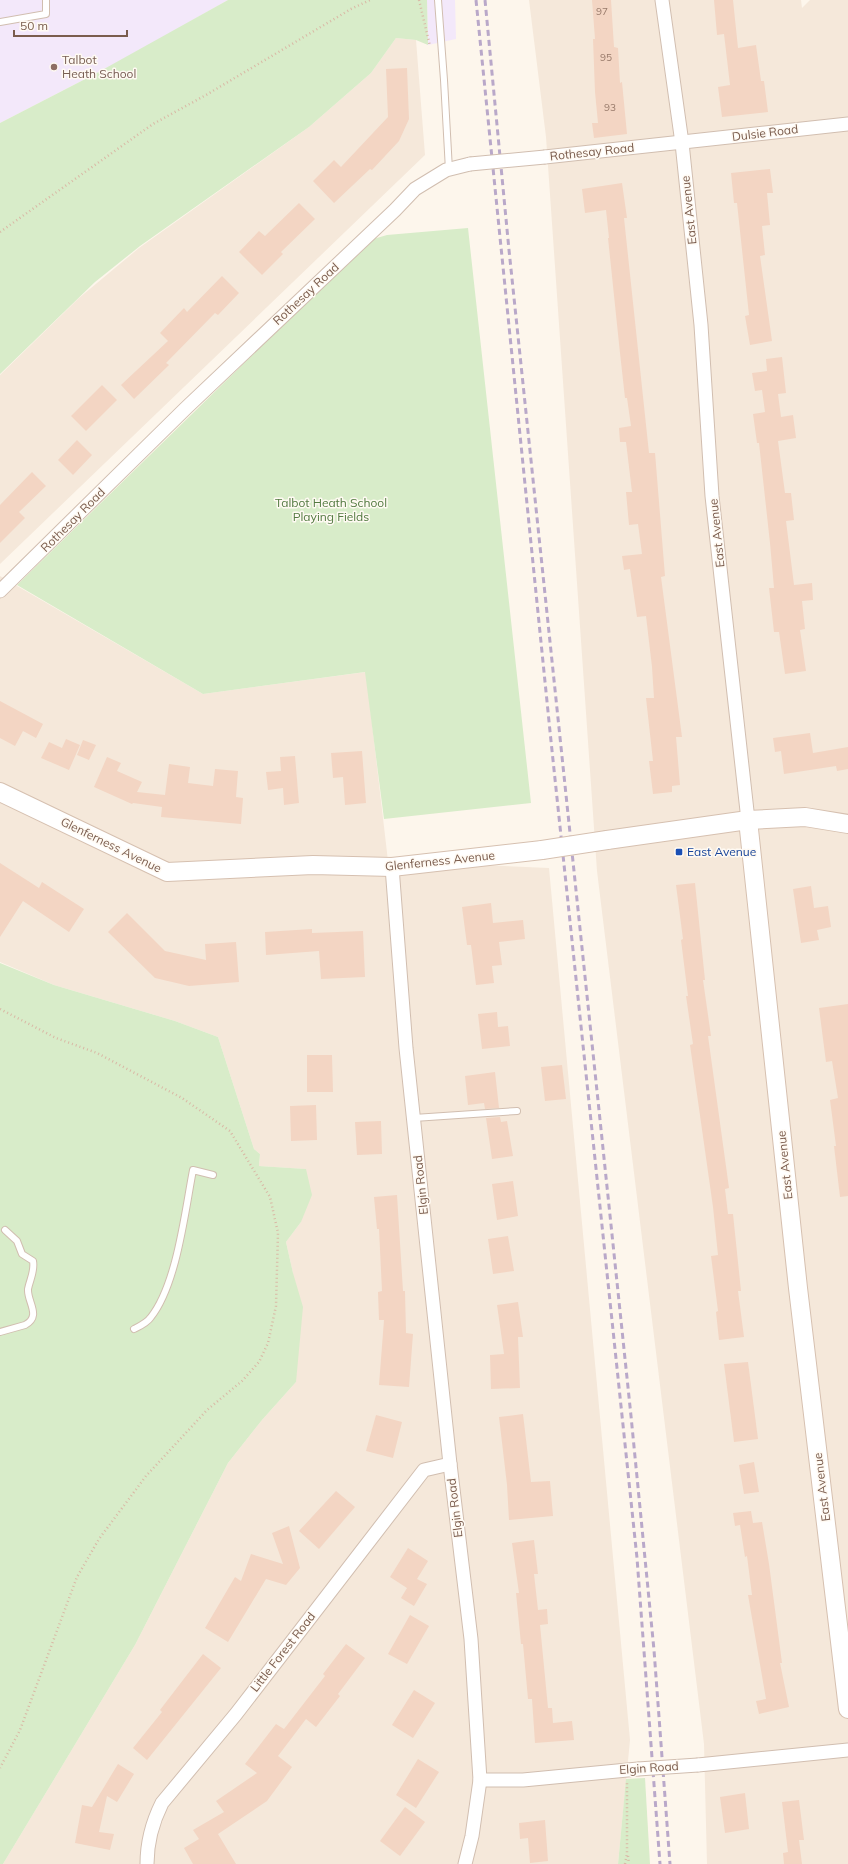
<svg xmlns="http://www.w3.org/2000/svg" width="848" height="1864" font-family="Mulish,sans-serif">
  <rect width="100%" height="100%" fill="#fdf6ec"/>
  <g fill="#f5e8da">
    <path d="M529,0h272l1,8 8,-8h38v1864h-141l-3,-120 -107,-873 -51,-734z"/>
    <path d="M396,38l20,2 9,115 -425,409v-189l79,-77 60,-50 170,-121 62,-54z"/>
    <path d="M0,576l203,118 163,-22 22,189 161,7 81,872 -12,124h-615l132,-219 93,-182 34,-43 34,-38 -3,-109 -7,-31 15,-20 4,-53 -46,-3 1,-12 -6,-5 -36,-112 -43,-16 -121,-36 -54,-23z"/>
  </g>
  <g fill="#f3e8fa">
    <path d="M0,0h228l-106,60 -122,63z"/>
    <path d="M427,0h28l1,39 -28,6z"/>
  </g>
  <g fill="#d8ecc9">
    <path d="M228,0h199l1,45 -12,-5 -20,-2 -25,35 -62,54 -169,119 -45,36 -95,92v-251l95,-49z"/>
    <path d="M468,228l63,575 -147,16 -19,-147 -162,22 -186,-109 353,-345 17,-5z"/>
    <path d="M0,963l54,22 121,36 43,16 36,112 6,5 -1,12 47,3 6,26 -11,27 -15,20 7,31 10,34 -7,75 -34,38 -34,43 -93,182 -132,219h-3z"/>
    <path d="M645,1778l5,86h-32l8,-85z"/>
  </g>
  <g fill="#f3d5c3">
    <path d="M592,0h19l3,47 4,1 2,35 2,-1 5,52 -33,4 -2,-15h6l-3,-31 -2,-53h2z"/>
    <path d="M714,0h19l5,48 18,-3 5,36h3l4,31 -46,5 -4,-30 12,-2 -6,-51 -7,1z"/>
    <path d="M407,68l2,51 -10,22 -27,29 -2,-1 -36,34 -21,-22 21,-21 7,7 47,-50 -2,-48z"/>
    <path d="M770,169l3,24h-6l3,32 -8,1 3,29 -5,1 12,85 -22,4 -5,-29 4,-1 -12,-112h-3l-3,-30z"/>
    <path d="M622,183l5,35h-3l25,235h6l1,12 9,111 -4,1 21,160h-6l4,48 -8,1v6l-19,2 -4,-33h4l-7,-63h8l-2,-31 -6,-51 -9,1 -7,-48 -6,1 -2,-14 20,-2 -4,-30 -9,1 -3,-33h6l-6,-50h-6l-1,-14 12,-2 -4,-28h-2l-5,-45 -12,-115h1l-3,-28 -21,3 -3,-24z"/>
    <path d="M299,203l16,16 -34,33 2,2 -21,21 -23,-23 20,-21 6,5z"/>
    <path d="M222,276l17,17 -21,22 -3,-2 -49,50 3,2 -35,34 -13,-14 47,-44 -8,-8 24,-25 3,4z"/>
    <path d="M782,357l4,36 -8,1 3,23 12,-2 3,23 -18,3 7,52h6l3,27 -8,1 8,64 18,-2 1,17 -11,1 3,28 -5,1 6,41 -21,3 -6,-42h-5l-5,-44h5l-4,-45 -11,-100h-2l-4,-29 12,-2 -3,-22 -7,1 -3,-18 15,-2 -1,-12z"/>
    <path d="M102,385l15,15 -31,31 -15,-15z"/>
    <path d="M77,440l15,15 -19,20 -15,-15z"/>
    <path d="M32,472l14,14 -27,26 6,6 -25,25v-38z"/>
    <path d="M0,701l43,23 -7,14 -13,-7 -8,15 -15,-8z"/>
    <path d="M810,733l3,20 35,-6v22l-11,2 -1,-5 -52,8 -3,-23 -6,1 -2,-14z"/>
    <path d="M66,739l14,6 -11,25 -28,-12 8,-16 13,6z"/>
    <path d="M83,740l13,5 -7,15 -12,-5z"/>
    <path d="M362,751l4,52 -21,2 -2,-28 -10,1 -2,-25z"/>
    <path d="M295,756l4,47 -15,2 -1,-17 -15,2 -2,-18 15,-1 -1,-14z"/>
    <path d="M107,757l14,6 -4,8 25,11 -5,10 28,3 4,-31 21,3 -2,16 25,3 2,-17 23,2 -2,26 7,1 -2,26 -80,-7 1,-10 -29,-4 -1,1 -38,-17z"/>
    <path d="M0,863l39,25 3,-6 42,27 -15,23 -46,-31 -23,36z"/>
    <path d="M695,883l10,97h-2l8,56h-3l21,152 -4,1 3,25h5l8,77h-3l6,46 -25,3 -3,-28 2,-1 -7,-55 7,-1 -5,-48 -23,-162 3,-1 -7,-48h2l-7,-56 2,-1 -7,-54z"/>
    <path d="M811,886l3,22 14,-2 3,21 -14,3 2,10 -18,3 -8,-54z"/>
    <path d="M491,903l2,20 30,-3 2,19 -26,3 3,23 -10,1 2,17 -18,2 -5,-40h-4l-5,-38z"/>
    <path d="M127,913l38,38 41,9 -1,-16 31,-2 3,40 -50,4 -34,-8 -47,-46z"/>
    <path d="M312,929v4l51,-2 2,46 -44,2 -2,-28 -53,4 -1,-23z"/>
    <path d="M848,1004v192l-8,1 -6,-51h2l-6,-46 8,-2 -6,-37 -6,1 -7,-54z"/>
    <path d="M497,1012l1,15 10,-1 2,20 -28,3 -4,-35z"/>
    <path d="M307,1055h25l1,37h-26z"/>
    <path d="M562,1065l4,34 -21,2 -4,-34z"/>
    <path d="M495,1072l4,36 -14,1 -1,-6 -16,2 -3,-29z"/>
    <path d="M316,1105l1,35 -26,1 -1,-35z"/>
    <path d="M500,1117l1,5 6,-1 6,35 -21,3 -6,-41z"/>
    <path d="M381,1121l1,33 -25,1 -2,-33z"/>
    <path d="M513,1181l5,35 -21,4 -5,-36z"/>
    <path d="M397,1195l6,96h2l1,42 7,1 -4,53 -30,-2 5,-65h-5l-1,-28 4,-1 -3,-62h-2l-3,-32z"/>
    <path d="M508,1236l6,35 -21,3 -5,-35z"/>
    <path d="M518,1302l5,35h-5l2,51 -29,1 -1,-34 14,-1 -7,-49z"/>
    <path d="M748,1362l10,77 -24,3 -10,-78z"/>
    <path d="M523,1414l8,68 19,-1 3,35 -44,4 -2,-35 -8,-68z"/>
    <path d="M376,1415l26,7 -9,36 -27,-7z"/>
    <path d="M754,1462l5,30 -15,2 -5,-29z"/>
    <path d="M336,1491l19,16 -36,42 -20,-18z"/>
    <path d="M751,1511l2,12 9,-1 7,42 13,99h-2l9,44 -30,7 -3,-13 10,-2 -18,-104h4l-5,-39 -2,1 -5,-32 -5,1 -2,-13z"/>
    <path d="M289,1526l11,42 -14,17 -20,-6 -38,63 -23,-14 30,-51 6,4 10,-27 32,10 -11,-31z"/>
    <path d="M534,1540l4,34h-4l4,36 9,-1 1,15 -8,1 8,83h4l1,15 19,-2 2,19 -39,3 -3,-44h-4l-5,-55h-2l-5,-51h3l-7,-50z"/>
    <path d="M408,1548l20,13 -11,18 10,5 -13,22 -13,-8 6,-10 -17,-11z"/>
    <path d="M410,1615l19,11 -22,38 -19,-10z"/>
    <path d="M346,1644l19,14 -27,36 2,2 -24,31 -10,-8 -28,37 14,11 -25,34 -49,33 18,30h-43l-9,-16 15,-9 -6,-9 31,-18 -8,-11 41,-28 -12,-9 31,-40 8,5 41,-53 -2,-2z"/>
    <path d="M203,1654l18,14 -74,92 -14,-12 29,-36 -2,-2z"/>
    <path d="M414,1690l21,13 -22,35 -21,-13z"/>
    <path d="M418,1759l21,13 -23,36 -20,-13z"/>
    <path d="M118,1764l16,10 -17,28 -10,-6 -8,36 15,2 -4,16 -35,-7 7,-38 10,2z"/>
    <path d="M745,1793l4,36 -24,4 -5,-36z"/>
    <path d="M799,1800l5,40h-5l3,24h-18l-1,-11 5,-1 -6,-50z"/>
    <path d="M405,1807l20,15 -25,34 -20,-15z"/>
    <path d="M545,1820l3,41 -18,2 -2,-25 -8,1 -1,-16z"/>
  </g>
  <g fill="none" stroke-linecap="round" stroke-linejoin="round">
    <defs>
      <g id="lane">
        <path d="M438,0l6,80 5,90"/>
        <path d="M0,22l46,-8v-14"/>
        <path d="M414,1118l103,-7"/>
        <path d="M134,1329c6,-3 13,-6 17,-12 26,-33 34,-106 42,-147l20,5"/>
        <path d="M0,1332l25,-7c17,-9 2,-23 3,-36 2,-10 7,-18 5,-28l-11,-7 -5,-13 -12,-11"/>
      </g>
      <g id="street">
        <path d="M662,0l20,143 19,182 11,171 36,324"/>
        <path d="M545,157l303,-33"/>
        <path d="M0,591l186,-183 209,-198 20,-21 31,-19 24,-6"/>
        <path d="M392,867l14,181 44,416 21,175 9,141 -8,56 -7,28"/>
        <path d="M698,1765l150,-15"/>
        <path d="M480,1780h43l115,-11"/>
        <path d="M147,1864c0,-22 5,-41 15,-61l74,-89 188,-244 26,-6"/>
      </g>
      <g id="secondary">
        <path d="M0,792l167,80 146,-7 79,2 150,-17"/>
        <path d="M748,820l50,468 50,421"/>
        <path d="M607,840l141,-20 57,-3 43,7"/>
      </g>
    </defs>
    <use href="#lane" stroke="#d1beb0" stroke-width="8"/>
    <use href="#street" stroke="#d1beb0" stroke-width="15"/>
    <use href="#secondary" stroke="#d6c0b0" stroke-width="20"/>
    <g stroke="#d9b8a5" stroke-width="2.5" stroke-dasharray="1 3" stroke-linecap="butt">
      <path d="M419,0l11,46"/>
      <path d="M0,232l153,-108 53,-29 145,-86 19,-9"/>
      <path d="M0,1009l56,29 41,15 85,45 48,33 40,66 8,36 -2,73 -8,37 -9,19 -17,19 -35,29 -61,66 -47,63 -22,38 -57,153 -20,38"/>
      <path d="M628,1856l1,8"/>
      <path d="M625,1864l2,-10v-71"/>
    </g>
    <use href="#lane" stroke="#fff" stroke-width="6"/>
    <use href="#street" stroke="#fff" stroke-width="13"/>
    <use href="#secondary" stroke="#fff" stroke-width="18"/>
    <g stroke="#b9a8c9" stroke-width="3" stroke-dasharray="6 4" stroke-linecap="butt">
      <path d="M476,0l75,741 86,817 23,306"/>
      <path d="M485,0l24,250 122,1166 23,234 16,214"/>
    </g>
    <defs>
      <g id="street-bridge">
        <path d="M470,164l75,-7"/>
        <path d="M638,1769l60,-4"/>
      </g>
      <path id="secondary-bridge" d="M542,850l65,-10"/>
    </defs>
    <use href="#street-bridge" stroke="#d1beb0" stroke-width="15" stroke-linecap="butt"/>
    <use href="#secondary-bridge" stroke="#d6c0b0" stroke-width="20" stroke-linecap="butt"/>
    <use href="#street-bridge" stroke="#fff" stroke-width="13"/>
    <use href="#secondary-bridge" stroke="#fff" stroke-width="18"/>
  </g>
  <circle fill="#8d6e63" stroke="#fffaf3" stroke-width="1.5" cx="54" cy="67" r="4"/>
  <rect fill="#1a4fb4" stroke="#fffaf3" stroke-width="1.5" x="675" y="848" width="8" height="8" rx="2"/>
  <g text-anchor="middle" stroke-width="3" stroke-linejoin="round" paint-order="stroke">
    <g font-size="10" fill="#987a6a">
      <text x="602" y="15">97</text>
      <text x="606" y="61">95</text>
      <text x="610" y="111">93</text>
    </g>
    <g font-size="12" fill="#785e54" stroke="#fffaf3" text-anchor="start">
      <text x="62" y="64">Talbot<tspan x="62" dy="14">Heath School</tspan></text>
    </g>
    <g font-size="12" fill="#7a5c4d" stroke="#fffaf3">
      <text transform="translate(765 133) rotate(-7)" y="4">Dulsie Road</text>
      <text transform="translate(592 152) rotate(-6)" y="4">Rothesay Road</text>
      <text transform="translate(689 210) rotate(-96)" y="4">East Avenue</text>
      <text transform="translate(306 294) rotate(-43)" y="4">Rothesay Road</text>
      <text transform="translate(73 520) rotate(-45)" y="4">Rothesay Road</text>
      <text transform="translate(717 533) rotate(-96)" y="4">East Avenue</text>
      <text transform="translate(111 845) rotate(26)" y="4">Glenferness Avenue</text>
      <text transform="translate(440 861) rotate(-6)" y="4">Glenferness Avenue</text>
      <text transform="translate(785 1165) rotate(-96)" y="4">East Avenue</text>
      <text transform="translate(421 1185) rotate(-96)" y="4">Elgin Road</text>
      <text transform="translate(822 1487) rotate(-97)" y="4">East Avenue</text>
      <text transform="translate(455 1508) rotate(-97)" y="4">Elgin Road</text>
      <text transform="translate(283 1652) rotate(-52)" y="4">Little Forest Road</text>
      <text transform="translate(649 1768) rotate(-4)" y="4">Elgin Road</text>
    </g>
    <g font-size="12" fill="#537a41" stroke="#fffaf3">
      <text x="331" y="507">Talbot Heath School<tspan x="331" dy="14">Playing Fields</tspan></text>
    </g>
    <g font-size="12" fill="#164399" stroke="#fffaf3" text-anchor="start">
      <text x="687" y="856">East Avenue</text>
    </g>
  </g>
  <path d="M14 30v6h113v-6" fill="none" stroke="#7a5c4d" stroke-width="2"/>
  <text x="20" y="30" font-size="12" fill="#7a5c4d" stroke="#fffaf3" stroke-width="3" paint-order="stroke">50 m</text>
</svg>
